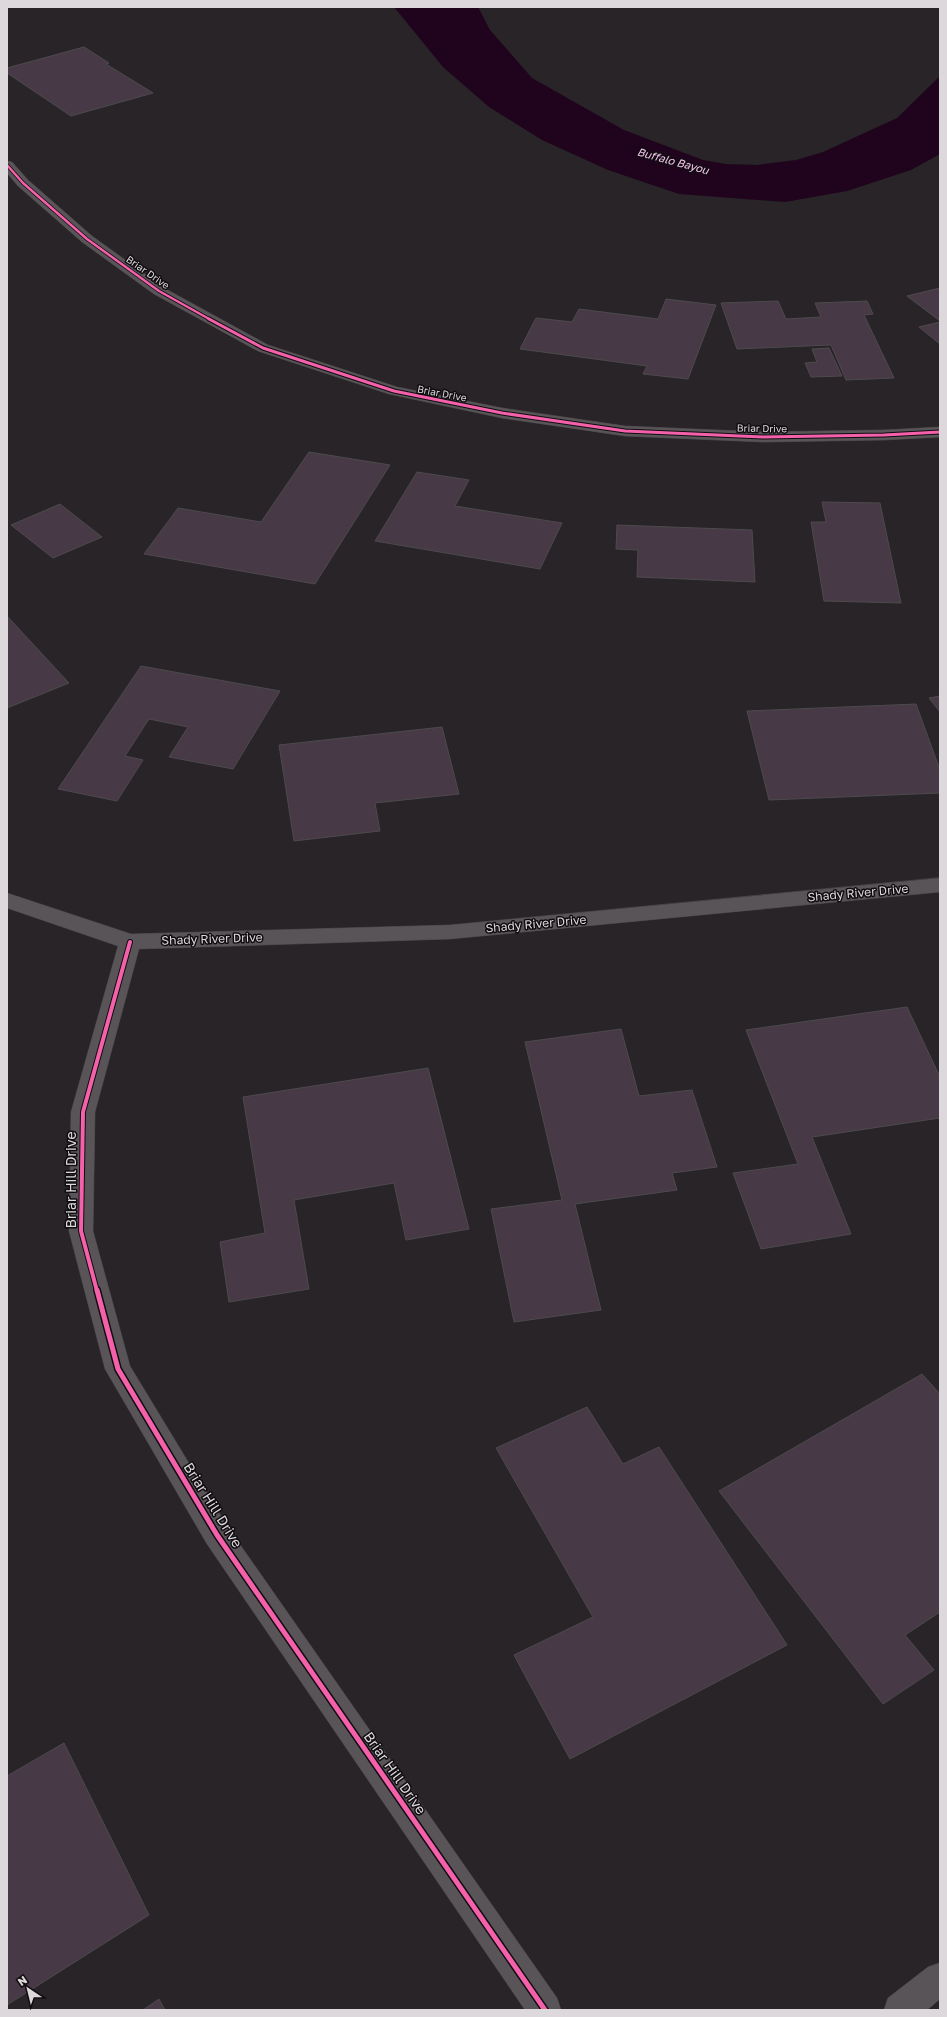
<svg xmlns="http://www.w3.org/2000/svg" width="947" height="2017" font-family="'Golos Text',sans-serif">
  <rect width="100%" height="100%" fill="#282427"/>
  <path fill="#20041e" d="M394,7h84l12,23 42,48 92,52 79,30 23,4 31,1 39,-5 27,-8 74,-34 43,-42v78l-29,16 -64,21 -62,11 -106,-8 -71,-24 -66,-30 -53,-33 -46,-40z"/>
  <g fill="#473a46" stroke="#4d4a4d">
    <path d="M84,47l25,16 -3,1 47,29 -82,23 -64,-43v-5z"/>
    <path d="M940,288v33l-33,-25z"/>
    <path d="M666,299l50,6 -28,74 -45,-5 4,-8 -127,-17 16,-31 36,4 7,-13 79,10z"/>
    <path d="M778,301l8,18 35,-2 -6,-14 52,-2 6,13 -9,1 30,63 -48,2 -15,-35 -94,4 -16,-46z"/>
    <path d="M940,322v22l-21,-17z"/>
    <path d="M829,348l13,28 -31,1 -6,-14 12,-1 -5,-13z"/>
    <path d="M309,452l81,13 -75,119 -171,-30 34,-46 83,14z"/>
    <path d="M417,472l52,8 -14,26 107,17 -22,46 -165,-28z"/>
    <path d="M822,502l58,1 21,100 -77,-2 -13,-79h15z"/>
    <path d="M60,504l42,33 -49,21 -42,-33z"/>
    <path d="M617,525l135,5 3,52 -118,-5 1,-27 -22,-1z"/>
    <path d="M7,616l62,67 -62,25z"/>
    <path d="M141,666l139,25 -47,78 -64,-12 19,-30 -39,-8 -24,37 18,4 -26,41 -59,-12z"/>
    <path d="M940,696v16l-11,-14z"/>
    <path d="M916,704l24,66v23l-171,7 -22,-89z"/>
    <path d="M442,727l17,67 -84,9 5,28 -86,10 -15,-96z"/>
    <path d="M907,1007l33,70v41l-128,19 39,97 -90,15 -28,-76 65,-9 -52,-134z"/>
    <path d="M621,1029l18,67 53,-6 25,77 -45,6 5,17 -102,14 26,106 -87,12 -23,-113 71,-9 -37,-158z"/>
    <path d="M428,1068l41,161 -63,11 -12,-57 -100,17 15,89 -80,13 -9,-60 45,-9 -22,-136z"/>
    <path d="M922,1374l18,20v218l-35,23 29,35 -51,34 -164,-213z"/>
    <path d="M587,1407l36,57 36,-17 128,198 -217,114 -56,-104 79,-38 -97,-169z"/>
    <path d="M64,1743l85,172 -142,90v-229z"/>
    <path d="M159,1999l6,11h-22z"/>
  </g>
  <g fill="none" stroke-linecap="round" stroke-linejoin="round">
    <defs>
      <g id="minor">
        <path d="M7,161l5,1 16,18 64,56 72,52 104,57 129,42 105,21 123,18 138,6 121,-2 56,-3v10l-56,3 -121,2 -138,-6 -123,-18 -113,-24 -131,-43 -104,-57 -72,-52 -64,-56 -11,-13z"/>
        <path d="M940,878v14l-490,47 -311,10 -44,163 -2,119 37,135 97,160 330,472 4,12h-36l-318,-466 -102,-175 -36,-138 2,-119 47,-166 -111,-38v-15l124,41 319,-9z"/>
        <path d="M940,1963v36l-13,11h-43l4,-12 40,-31z"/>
      </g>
    </defs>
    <use href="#minor" stroke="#454245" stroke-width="1"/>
    <use href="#minor" fill="#585457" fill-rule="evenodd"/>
    <defs>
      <path id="cycleway-far3" d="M7,165l16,18 64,56 72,52 52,29"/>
      <path id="cycleway-far2" d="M209,319l54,29 131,43 108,22 123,18 138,6 121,-2 56,-3"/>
      <path id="cycleway-far1" d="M97,1291l-16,-60 2,-119 47,-170"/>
      <path id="cycleway" d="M97,1290l21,79 99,166 328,475"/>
    </defs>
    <use href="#cycleway-far3" stroke="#100d10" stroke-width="4"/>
    <use href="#cycleway-far2" stroke="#100d10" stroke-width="5"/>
    <use href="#cycleway-far1" stroke="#100d10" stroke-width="6"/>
    <use href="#cycleway" stroke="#100d10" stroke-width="8"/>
    <use href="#cycleway-far3" stroke="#f560ab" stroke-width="2.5"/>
    <use href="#cycleway-far2" stroke="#f560ab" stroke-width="3"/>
    <use href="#cycleway-far1" stroke="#f560ab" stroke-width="4"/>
    <use href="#cycleway" stroke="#f560ab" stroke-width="5"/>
  </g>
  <g text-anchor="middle" stroke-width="3" stroke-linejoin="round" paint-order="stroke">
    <g font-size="10" fill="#dcd8dc" stroke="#100d10">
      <text transform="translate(148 272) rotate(35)" y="4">Briar Drive</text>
      <text transform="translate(442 393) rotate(11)" y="4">Briar Drive</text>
      <text transform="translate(762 428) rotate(1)" y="4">Briar Drive</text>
    </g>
    <g font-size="11" font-style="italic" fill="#fac2f2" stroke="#100d10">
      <text transform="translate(673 161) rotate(15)" y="4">Buffalo Bayou</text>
    </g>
    <g font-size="12" fill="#dcd8dc" stroke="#100d10">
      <text transform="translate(858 893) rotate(-5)" y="4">Shady River Drive</text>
      <text transform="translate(536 924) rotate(-5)" y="4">Shady River Drive</text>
      <text transform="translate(212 939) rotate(-2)" y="4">Shady River Drive</text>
    </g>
    <g font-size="14" fill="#dcd8dc" stroke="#100d10">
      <text transform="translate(71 1180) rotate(-90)" y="5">Briar Hill Drive</text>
      <text transform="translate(213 1505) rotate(58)" y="5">Briar Hill Drive</text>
      <text transform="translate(395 1773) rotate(55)" y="5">Briar Hill Drive</text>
    </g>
  </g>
  <rect width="947" height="2017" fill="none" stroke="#dcd8dc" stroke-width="16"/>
  <g transform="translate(28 1989) rotate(325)" stroke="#100d10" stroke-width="3" paint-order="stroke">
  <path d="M0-3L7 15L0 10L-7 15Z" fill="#dcd8dc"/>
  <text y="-6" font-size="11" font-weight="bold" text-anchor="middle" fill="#dcd8dc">N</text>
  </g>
</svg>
